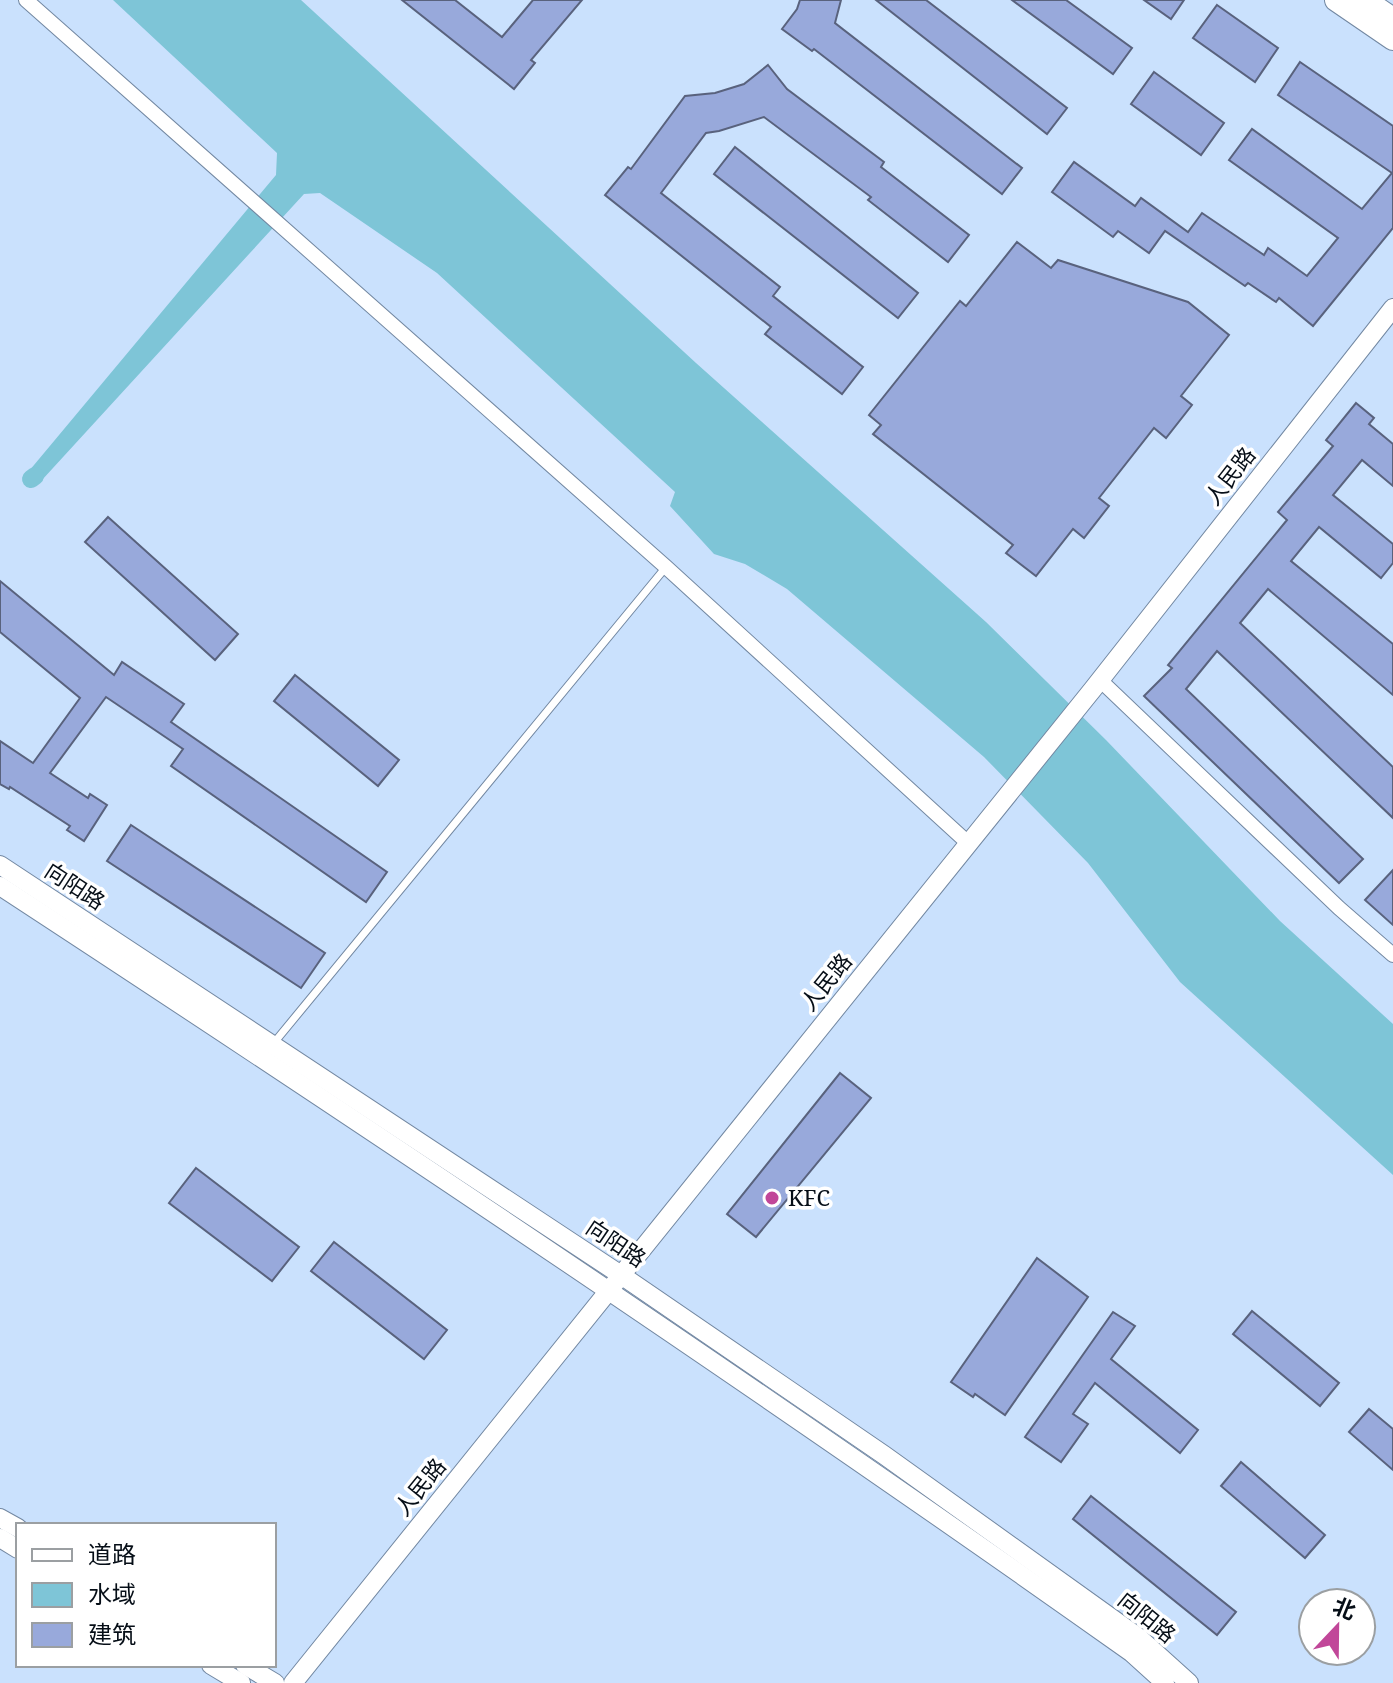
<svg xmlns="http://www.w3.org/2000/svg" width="1393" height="1683" font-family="'Noto Serif','Noto Sans SC',serif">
  <rect width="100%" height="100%" fill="#cae1fd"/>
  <path fill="#7ec5d7" d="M113,0h188l395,363 290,259 120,118 174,181 113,103v151l-213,-193 -92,-119 -104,-106 -197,-168 -42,-25 -31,-10 -44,-48 5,-14 -238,-219 -117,-80 -16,1 -262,286 -13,-9 247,-296 1,-22z"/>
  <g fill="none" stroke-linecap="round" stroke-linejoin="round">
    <path stroke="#7ec5d7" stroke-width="18" d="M31,479l4,-3"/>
  </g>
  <g fill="#98a9db" stroke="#59627d" stroke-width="2">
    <path d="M402,0h53l47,37 31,-37h49l-51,60 4,3 -21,26z"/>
    <path d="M800,0h41l-6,23 187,145 -20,26 -188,-145 -2,2 -30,-22 15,-20z"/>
    <path d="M876,0h50l141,108 -20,26z"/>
    <path d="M1012,0h54l66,48 -19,26z"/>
    <path d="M1144,0h40l-13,19z"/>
    <path d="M1217,5l61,43 -23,34 -62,-44z"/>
    <path d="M1300,62l93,64v102l-80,98 -34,-28 -3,4 -28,-19 -3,3 -80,-55 -16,22 -31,-22 -5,6 -61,-45 22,-30 61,44 6,-8 47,34 14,-19 62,42 4,-7 39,28 31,-38 -109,-78 23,-31 110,80 30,-36 -114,-78z"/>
    <path d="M768,65l19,24 97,73 -3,5 88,68 -21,27 -80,-62 3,-3 -107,-80 -45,14 -13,2 -45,60 119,94 -7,9 90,71 -21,27 -77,-60 6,-7 -166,-132 23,-28 3,2 54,-73 30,-3 29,-9z"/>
    <path d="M1154,72l70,51 -23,32 -70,-51z"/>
    <path d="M735,147l183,146 -20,25 -184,-144z"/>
    <path d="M1017,242l34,26 7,-8 130,42 41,33 -48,61 11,9 -26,33 -12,-10 -55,70 10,8 -25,32 -11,-9 -37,47 -30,-23 7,-8 -140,-111 8,-9 -12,-10 91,-114 6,5z"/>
    <path d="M1356,403l18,15 -5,6 24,20v42l-31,-26 -29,35 60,49v19l-12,15 -62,-51 -28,34 102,83v51l-125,-106 -28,34 153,144v51l-176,-167 -31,38 177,170 -24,24 -195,-187 28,-28 -4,-3 119,-145 -9,-8 55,-66 -7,-6z"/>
    <path d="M108,517l130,117 -23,26 -130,-118z"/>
    <path d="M0,581l114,94 8,-13 62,42 -13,18 216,150 -21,30 -195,-136 12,-17 -77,-52 -56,76 38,25 2,-4 17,11 -23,36 -17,-11 3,-4 -60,-39 -1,2 -9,-5v-43l33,22 47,-65 -80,-66z"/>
    <path d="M295,675l104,85 -21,26 -104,-85z"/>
    <path d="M131,825l194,128 -24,35 -194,-127z"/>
    <path d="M1393,870v55l-28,-25z"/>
    <path d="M840,1073l31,25 -115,139 -29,-23z"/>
    <path d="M196,1168l103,79 -27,34 -103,-78z"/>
    <path d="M334,1242l113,88 -23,29 -113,-88z"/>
    <path d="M1037,1258l51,39 -83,118 -30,-21 -2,3 -22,-15z"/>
    <path d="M1252,1311l87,72 -19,23 -87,-72z"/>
    <path d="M1113,1312l22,14 -24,33 87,71 -18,23 -85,-70 -22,31 15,10 -27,38 -36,-25z"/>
    <path d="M1369,1409l24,20v41l-44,-38z"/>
    <path d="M1241,1462l84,73 -20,23 -84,-72z"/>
    <path d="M1091,1496l145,116 -19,23 -144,-116z"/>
  </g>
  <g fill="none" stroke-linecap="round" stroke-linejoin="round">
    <defs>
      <path id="service" d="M273,1044l393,-477"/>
      <g id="minor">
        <path d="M26,0l640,567 302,276"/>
        <path d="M1100,680l239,228 54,47"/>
      </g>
      <g id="tertiary">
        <path d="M0,865l621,410 263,180 254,182 51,46"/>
        <path d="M0,886c382,250 760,503 1132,767l33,30"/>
        <path d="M0,1518l18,10"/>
        <path d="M0,1538l18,11"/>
        <path d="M211,1665l30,18"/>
        <path d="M245,1665l30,18"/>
        <path d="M293,1683l800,-994 300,-381"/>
      </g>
      <g id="secondary">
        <path d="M1336,0l57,39"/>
        <path d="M1365,0l28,19"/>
      </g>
    </defs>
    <use href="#service" stroke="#7388a2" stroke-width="9"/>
    <use href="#minor" stroke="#7388a2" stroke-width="16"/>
    <use href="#tertiary" stroke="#7388a2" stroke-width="20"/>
    <use href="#secondary" stroke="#7388a2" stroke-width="24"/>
    <use href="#service" stroke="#fff" stroke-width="7"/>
    <use href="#minor" stroke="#fff" stroke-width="14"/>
    <use href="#tertiary" stroke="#fff" stroke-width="18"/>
    <use href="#secondary" stroke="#fff" stroke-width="22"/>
  </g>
  <circle fill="#c14799" stroke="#fff" stroke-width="3" cx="772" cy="1198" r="8"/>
  <g text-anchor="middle" stroke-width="7" stroke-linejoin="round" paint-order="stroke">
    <g font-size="22" fill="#060e17" stroke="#fff">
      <text transform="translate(1230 476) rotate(-52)" y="8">人民路</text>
      <text transform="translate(75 886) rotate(33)" y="8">向阳路</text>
      <text transform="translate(826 982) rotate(-51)" y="8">人民路</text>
      <text transform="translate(616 1243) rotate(34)" y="8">向阳路</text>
      <text transform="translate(420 1487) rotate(-51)" y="8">人民路</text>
      <text transform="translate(1147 1617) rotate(39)" y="8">向阳路</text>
    </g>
    <g font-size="22" fill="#060e17" stroke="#fff" text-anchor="start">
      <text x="788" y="1206">KFC</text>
    </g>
  </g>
  <rect x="16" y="1523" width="260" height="144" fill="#ffffff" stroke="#9b9fa2" stroke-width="2"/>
  <rect x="32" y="1549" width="40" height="12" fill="#ffffff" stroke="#9b9fa2" stroke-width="2"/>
  <text x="88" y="1563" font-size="24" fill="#060e17">道路</text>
  <rect x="32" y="1583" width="40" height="24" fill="#7ec5d7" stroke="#9b9fa2" stroke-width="2"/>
  <text x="88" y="1603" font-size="24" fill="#060e17">水域</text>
  <rect x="32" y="1623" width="40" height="24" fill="#98a9db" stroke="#9b9fa2" stroke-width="2"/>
  <text x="88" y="1643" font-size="24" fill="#060e17">建筑</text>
  <g transform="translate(1337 1627) rotate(22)"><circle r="38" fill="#ffffff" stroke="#9b9fa2" stroke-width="2"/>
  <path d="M0-6L14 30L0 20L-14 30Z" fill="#c14799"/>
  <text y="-12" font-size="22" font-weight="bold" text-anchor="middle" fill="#060e17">北</text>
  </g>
</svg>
